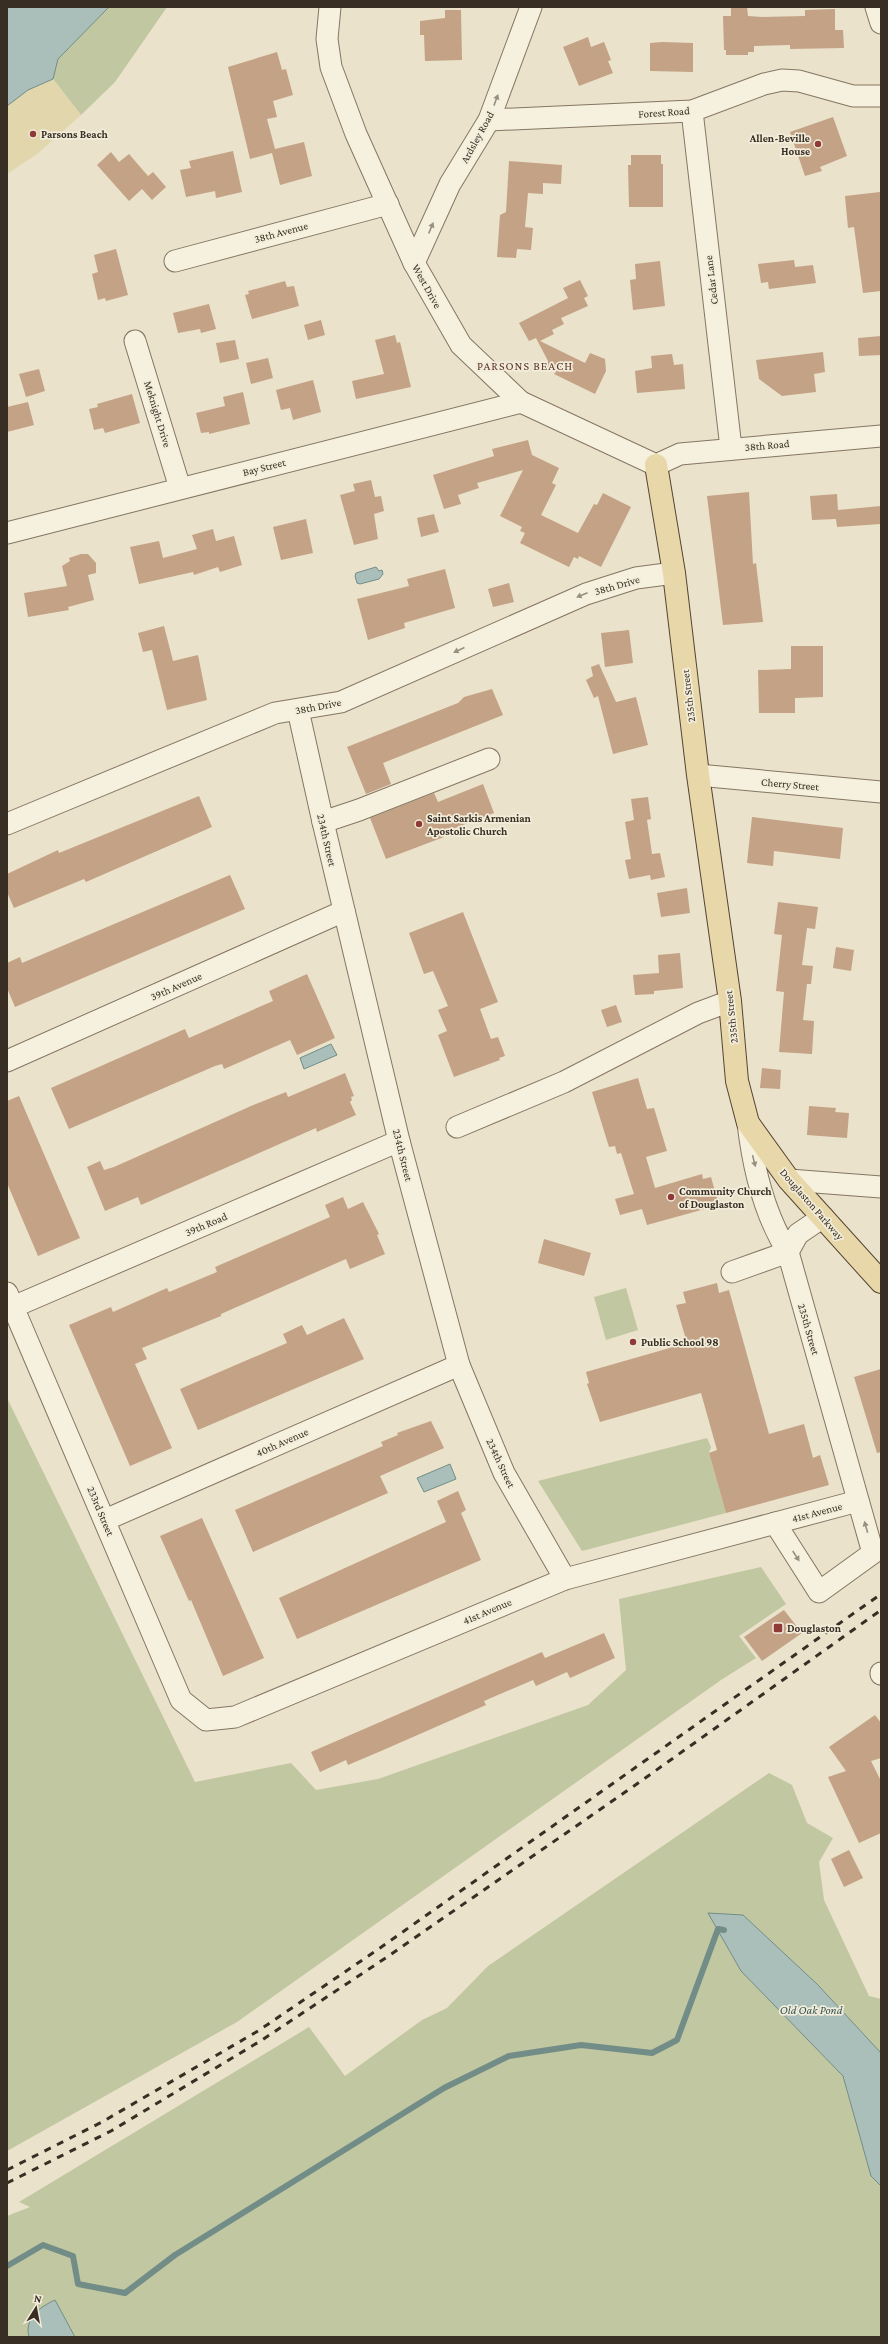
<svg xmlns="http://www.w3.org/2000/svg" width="888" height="2344" font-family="'Crimson Pro',serif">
  <rect width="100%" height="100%" fill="#eae2cb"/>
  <g fill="#c1c7a0">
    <path d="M7,7h160l-52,75 -34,33 -28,-36 -25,11 -21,16z"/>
    <path d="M626,1288l12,42 -32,10 -12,-43z"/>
    <path d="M7,1398l188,384 96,-19 25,27 62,-11 210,-74 38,-35 -7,-71 142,-32 25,37 -47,32 17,22 -35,22 -484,342 -230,129z"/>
    <path d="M707,1438l4,9 -2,6 17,60 -144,38 -44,-70z"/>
    <path d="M769,1773l23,12 15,38 26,15 -14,24 5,38 45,96 12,3v338h-874v-121l23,-9 -11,-5 290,-175 36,49 77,-56 25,-12 41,-42z"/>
  </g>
  <path fill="#e2d6ac" d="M53,79l28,36 -44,39 -30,20v-68l21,-16z"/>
  <g fill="#abbfba" stroke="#728d88">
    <path d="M7,7h102l-51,52 -5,20 -25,11 -21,16z"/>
    <path d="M376,567l3,4 3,-1 1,4 -4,5 -19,5 -3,-1 -2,-7 1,-3z"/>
    <path d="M331,1044l6,11 -33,14 -4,-11z"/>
    <path d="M450,1464l6,15 -32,13 -7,-14z"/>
    <path d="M708,1913l35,2 74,69 64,69v133l-10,-10 -28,-100 -102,-105z"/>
    <path d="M55,2300l20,37h-46c-5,-19 11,-30 26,-37z"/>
  </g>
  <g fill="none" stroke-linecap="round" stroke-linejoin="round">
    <path stroke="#728d88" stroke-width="6" d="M7,2266l36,-21 30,11 5,28 47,9 50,-38 269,-167 65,-32 72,-11 71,8 25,-13 41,-111 6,1"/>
  </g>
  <g fill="#c4a285">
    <path d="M731,7h16l1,9 14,1 43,-1v-6l30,-1v21h8l1,18 -54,1v-4l-36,1v6h-6v3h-22v-5h-2l-1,-34h8z"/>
    <path d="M445,10h16l1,50 -37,1 -1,-26h-4v-14l25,-3z"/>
    <path d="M588,37l3,10 13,-5 7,18 -3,1 5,12 -34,13 -16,-39z"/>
    <path d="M662,42l31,1v29l-43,-1v-28z"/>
    <path d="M277,52l5,18 4,-1 7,26 -20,6 4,16 -10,2 8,30 29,-7 8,34 -32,9 -8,-32 -22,6 -22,-92z"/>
    <path d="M833,117l14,39 -27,11 2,4 -17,5 -15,-44z"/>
    <path d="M233,151l9,41 -26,6 -1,-7 -29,6 -6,-27 11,-2 -2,-7z"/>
    <path d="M111,152l8,10 10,-8 19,22 5,-4 13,15 -14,13 -10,-11 -13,12 -32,-36z"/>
    <path d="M631,155h30v9h2v43h-34l-1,-42h3z"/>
    <path d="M509,161l53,4 -1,19 -18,-1v11l-15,-1 -3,34 8,1 -2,22 -14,-1 -1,9 -19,-1 3,-42 6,-3z"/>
    <path d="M880,192l1,99 -18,2 -9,-66 -6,1 -3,-32z"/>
    <path d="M116,249l12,46 -22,6 -1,-3 -7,2 -6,-26 6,-2 -4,-17z"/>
    <path d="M794,260l1,7 18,-2 3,18 -47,6 -1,-7 -7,1 -3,-19z"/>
    <path d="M660,261l5,45 -32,4 -3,-30 6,-1 -1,-15z"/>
    <path d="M580,280l8,16 -4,2 4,8 -27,12 3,6 -12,6 2,4 -14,7 45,22 5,-10 15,6 1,12 -11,23 -41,-20 2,-2 -11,-5 3,-6 -12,-23 -7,3 -10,-18 49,-25 -5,-10z"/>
    <path d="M285,281l2,6 7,-1 5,20 -47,13 -7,-24 4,-1 -1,-3z"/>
    <path d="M209,304l7,25 -15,4 -1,-4 -22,4 -5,-20z"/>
    <path d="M321,320l4,15 -17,5 -4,-15z"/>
    <path d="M395,335l2,8 3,-1 11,45 -55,12 -4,-18 32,-7 -9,-34z"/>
    <path d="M881,336v19l-22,1 -1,-18z"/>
    <path d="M235,340l4,19 -19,4 -4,-20z"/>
    <path d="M823,352l2,20 -11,2 2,18 -34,4 -23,-17 -3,-19z"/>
    <path d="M672,354l2,11 9,-1 2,25 -48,4 -2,-22 17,-3 -1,-12z"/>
    <path d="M268,358l5,20 -22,6 -5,-21z"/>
    <path d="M39,369l6,22 -19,6 -7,-23z"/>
    <path d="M313,380l8,32 -28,8 -3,-12 -9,2 -5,-20z"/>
    <path d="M243,392l7,32 -41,10v-2l-8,1 -5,-20 29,-7 -2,-9z"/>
    <path d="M132,394l8,29 -35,10 -2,-5 -9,2 -5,-21 9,-2 -1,-3z"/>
    <path d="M28,402l6,23 -27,7v-25z"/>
    <path d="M528,440l4,15 27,13 -7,15 4,2 -15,30 37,18 16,-29 3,1 6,-12 28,14 -30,60 -22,-11 -1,3 -4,-2 -5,10 -49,-24 5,-10 -5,-2 2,-4 -22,-11 23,-46 -46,13 2,5 -21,7 3,9 -17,5 -11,-34 61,-19 -2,-7z"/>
    <path d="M371,480l4,17 6,-1 3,15 -10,3 4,25 -24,6 -14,-50 15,-4 -2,-7z"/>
    <path d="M749,492l4,72 3,-1 7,59 -40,3 -16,-129z"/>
    <path d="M837,494l1,16 43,-4v18l-44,3 -1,-8 -24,1 -2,-24z"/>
    <path d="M434,514l5,18 -18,5 -4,-19z"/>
    <path d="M306,519l7,34 -32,7 -8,-33z"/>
    <path d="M213,529l3,12 18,-5 8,29 -22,7 -2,-5 -24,8 -1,-3 -54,12 -9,-37 29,-6 4,17 34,-9 -5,-14z"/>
    <path d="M81,554h7l8,9v10l-8,2 6,25 -26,7 1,3 -41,7 -4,-24 43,-7 -5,-20 8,-5 -1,-3z"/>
    <path d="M445,569l10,39 -51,15 1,5 -37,12 -11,-41 52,-13 -2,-7z"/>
    <path d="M509,583l5,19 -21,5 -5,-18z"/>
    <path d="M164,626l9,35 25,-6 9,45 -40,10 -15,-60 -9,2 -5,-19z"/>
    <path d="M629,630l4,33 -28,4 -4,-34z"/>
    <path d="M791,646h32v51l-28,1v15h-36l-1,-43 33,-1z"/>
    <path d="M599,664l17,38 20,-5 12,48 -35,9 -15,-58 -4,2 -8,-18 7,-4 -2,-9z"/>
    <path d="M492,689l11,26 -120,48 8,21 -25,10 -19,-47 111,-44 6,-6z"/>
    <path d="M483,784l11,29 -52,20 2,4 -58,22 -16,-41 64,-25 4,9z"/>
    <path d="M199,796l13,31 -126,55 -2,-3 -70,29 -7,-16v-18l51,-24 1,3z"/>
    <path d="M648,797l3,22 -4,1 5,34 8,-1 5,24 -14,3 -1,-5 -21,4 -4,-19 6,-1 -6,-37 9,-2 -3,-21z"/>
    <path d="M752,817l91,11 -3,31 -66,-8 -1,15 -26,-3z"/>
    <path d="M230,875l15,34 -230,98 -8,-19v-25l13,-6 2,6z"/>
    <path d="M687,888l3,25 -29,4 -4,-24z"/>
    <path d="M778,902l40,5 -3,22 -8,-1 -5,37 11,1 -2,18h-4l-4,36 11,1 -2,33 -33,-2 5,-60 -8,-1 6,-56 -8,-1z"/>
    <path d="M463,912l35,90 -18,7 11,30 7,-2 7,19 -6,2 1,2 -46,17 -16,-42 9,-4 -9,-21 10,-4 -15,-35 -9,3 -15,-41z"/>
    <path d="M836,947l18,3 -3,21 -18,-3z"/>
    <path d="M680,953l3,35 -29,3v3l-19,1 -2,-20 26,-2 -1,-18z"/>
    <path d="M307,974l28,64 -38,17 -7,-15 -66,29 -2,-5 -7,2 -146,63 -18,-41 134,-59 4,9 84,-37 -4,-10z"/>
    <path d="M616,1005l6,17 -15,5 -6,-17z"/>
    <path d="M762,1068l19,2 -1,19 -20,-1z"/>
    <path d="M345,1073l9,23 -3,1 1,3 -2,2 6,13 -39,17 -1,-4 -175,77 -3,-8 -33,14 -18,-44 13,-6 4,9 10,-3 137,-61 35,-14 2,5z"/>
    <path d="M638,1078l9,31 7,-1 13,43 -21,6 9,31 47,-14 1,5 8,-2 7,25 -7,2 1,3 -65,18 -5,-16 -22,6 -5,-16 19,-5 -13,-41 -4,1 -2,-8 -6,1 -17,-55z"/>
    <path d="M19,1096l61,142 -42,18 -31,-73v-82z"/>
    <path d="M809,1106l27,2 -1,4 14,1 -2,25 -40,-3z"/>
    <path d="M343,1197l5,12 15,-7 16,32 -2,1 8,19 -35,15 -4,-10 -125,55v2l-79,32 5,11 -12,5 37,84 -42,18 -61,-141 42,-18 2,5 54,-24 2,4 48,-20 -2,-5 115,-50 -5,-12z"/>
    <path d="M544,1239l47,14 -7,23 -46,-13z"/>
    <path d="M717,1283l2,10 10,-3 40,144 35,-10 9,34 7,-3 9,30 -103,28 -17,-60 8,-3 -16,-57 -101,29 -13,-38 2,-1 -3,-11 101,-29 -11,-38 10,-2 -3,-11z"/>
    <path d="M344,1318l20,41 -166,71 -18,-41 107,-46 -4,-9 19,-9 5,10z"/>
    <path d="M881,1369v83l-4,1 -23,-76z"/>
    <path d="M431,1421l13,27 -64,28 8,17 -135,59 -18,-42 148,-64 -2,-4 17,-7 -1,-2z"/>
    <path d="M458,1491l8,19 -5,3 20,47 -184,79 -18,-41 167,-76 -9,-21z"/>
    <path d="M202,1518l62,140 -41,18 -32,-76 -2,1 -29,-65z"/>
    <path d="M784,1610l18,23 -40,28 -18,-24z"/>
    <path d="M604,1633l11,25 -45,20 -3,-6 -31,14 -3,-6 -49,21 2,4 -105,46 -33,14 -2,-5 -26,12 -9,-20 231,-100 3,6z"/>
    <path d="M875,1715l6,8v35l-10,3 10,20v52l-22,10 -31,-66 18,-6 -17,-24z"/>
    <path d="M849,1850l14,28 -19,9 -13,-28z"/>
  </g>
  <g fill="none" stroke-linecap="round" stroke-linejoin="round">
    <defs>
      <g id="minor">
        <path d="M330,7l-3,32 4,28 25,67 58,129 47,82 60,57 135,63 24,-11 201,-18"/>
        <path d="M876,7l5,16"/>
        <path d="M692,111l39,337"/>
        <path d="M489,120l203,-9 72,-27 18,-4 17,1 54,15h28"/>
        <path d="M175,261l213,-57"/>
        <path d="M414,263l36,-79 39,-64 42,-113"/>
        <path d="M135,341l45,147"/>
        <path d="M7,533l514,-131"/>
        <path d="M298,710l25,112 76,319 60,224 45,108 61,106"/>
        <path d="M698,775l183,17"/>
        <path d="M323,822l36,-12 130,-51"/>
        <path d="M7,824l268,-111 66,-11 245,-108 50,-16 38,-5"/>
        <path d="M7,1061l337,-150"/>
        <path d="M748,1123c5,44 16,91 40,129l85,301 -54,39 -44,-69"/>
        <path d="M457,1127l107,-45 134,-69 32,-12"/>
        <path d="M789,1180l92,7"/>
        <path d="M732,1272l56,-20 10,-18 25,-17"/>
        <path d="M7,1293l174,407 25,20 29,-3 330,-138 293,-78"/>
        <path d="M13,1307l386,-166"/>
        <path d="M105,1520l354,-155"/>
        <path d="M881,1673v1"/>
      </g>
      <path id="major" d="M656,465l18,108 24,202 32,226 7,80 11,42 41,57 92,102"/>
    </defs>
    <use href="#minor" stroke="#857661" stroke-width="23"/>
    <use href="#major" stroke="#544534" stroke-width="24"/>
    <use href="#minor" stroke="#f6f0de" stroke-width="21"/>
    <use href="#major" stroke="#e8d7a8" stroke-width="22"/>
    <g stroke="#382e23" stroke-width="3" stroke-dasharray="7 7" stroke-linecap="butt">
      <path d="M7,2170l95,-48 156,-91 122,-83 501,-354"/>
      <path d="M7,2183l104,-52 151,-91 125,-83 247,-171 247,-176"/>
    </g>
  </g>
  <defs><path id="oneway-solid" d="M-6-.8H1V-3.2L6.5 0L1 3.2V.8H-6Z"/></defs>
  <g fill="#978f80">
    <use href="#oneway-solid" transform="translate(496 100) rotate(-70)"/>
    <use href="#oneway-solid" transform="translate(431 228) rotate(-67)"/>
    <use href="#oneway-solid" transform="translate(582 595) rotate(157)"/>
    <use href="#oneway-solid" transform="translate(459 650) rotate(156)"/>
    <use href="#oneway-solid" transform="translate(754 1161) rotate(76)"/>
    <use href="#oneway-solid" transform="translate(866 1527) rotate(-106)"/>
    <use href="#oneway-solid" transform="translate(796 1556) rotate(57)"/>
  </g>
  <g fill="#8e3b38" stroke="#f2ecda" stroke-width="1.5">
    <circle cx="33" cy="134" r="4"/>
    <circle cx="818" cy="144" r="4"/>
    <circle cx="419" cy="824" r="4"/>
    <circle cx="671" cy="1197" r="4"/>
    <circle cx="633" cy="1342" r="4"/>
    <rect x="773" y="1623" width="10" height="10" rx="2"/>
  </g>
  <g text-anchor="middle" stroke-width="3.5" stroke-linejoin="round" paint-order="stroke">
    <g font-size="11" fill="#382e23" stroke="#f2ecda">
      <text transform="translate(664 112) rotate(-4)" y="4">Forest Road</text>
      <text transform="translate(477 137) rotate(-61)" y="4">Ardsley Road</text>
      <text transform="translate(281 232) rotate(-15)" y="4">38th Avenue</text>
      <text transform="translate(711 280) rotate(-97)" y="4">Cedar Lane</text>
      <text transform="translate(427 286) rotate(61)" y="4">West Drive</text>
      <text transform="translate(158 414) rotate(73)" y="4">Meknight Drive</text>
      <text transform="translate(767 445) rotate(-5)" y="4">38th Road</text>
      <text transform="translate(264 467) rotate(-14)" y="4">Bay Street</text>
      <text transform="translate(617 585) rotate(-16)" y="4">38th Drive</text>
      <text transform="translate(688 696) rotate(-97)" y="4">235th Street</text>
      <text transform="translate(318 706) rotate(-11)" y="4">38th Drive</text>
      <text transform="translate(790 784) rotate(5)" y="4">Cherry Street</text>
      <text transform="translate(327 840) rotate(77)" y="4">234th Street</text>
      <text transform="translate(176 986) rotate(-24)" y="4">39th Avenue</text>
      <text transform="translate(731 1017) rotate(-96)" y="4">235th Street</text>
      <text transform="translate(403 1155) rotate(76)" y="4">234th Street</text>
      <text transform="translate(812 1204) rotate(49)" y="4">Douglaston Parkway</text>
      <text transform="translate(206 1224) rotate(-23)" y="4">39th Road</text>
      <text transform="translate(809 1329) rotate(74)" y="4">235th Street</text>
      <text transform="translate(282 1442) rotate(-24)" y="4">40th Avenue</text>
      <text transform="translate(501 1463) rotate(65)" y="4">234th Street</text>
      <text transform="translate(101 1511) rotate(67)" y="4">233rd Street</text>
      <text transform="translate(817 1512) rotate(-15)" y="4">41st Avenue</text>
      <text transform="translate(487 1611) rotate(-23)" y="4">41st Avenue</text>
    </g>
    <g font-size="11" font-weight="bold" fill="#382e23" stroke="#f2ecda" text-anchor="start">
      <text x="41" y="138">Parsons Beach</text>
      <text x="810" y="142" text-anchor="end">Allen-Beville<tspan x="810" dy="13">House</tspan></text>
      <text x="427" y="822">Saint Sarkis Armenian<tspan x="427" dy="13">Apostolic Church</tspan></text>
      <text x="679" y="1195">Community Church<tspan x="679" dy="13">of Douglaston</tspan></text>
      <text x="641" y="1346">Public School 98</text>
      <text x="787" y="1632">Douglaston</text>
    </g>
    <g font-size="12" letter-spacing="1" fill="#5f3527" stroke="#f2ecda">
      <text x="525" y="370">PARSONS BEACH</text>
    </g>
    <g font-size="12" font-style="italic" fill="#345655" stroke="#f2ecda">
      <text x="811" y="2014">Old Oak Pond</text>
    </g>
  </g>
  <rect width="888" height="2344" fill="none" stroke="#382e23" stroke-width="16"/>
  <g transform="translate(36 2308) rotate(11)" stroke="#f2ecda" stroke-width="3" paint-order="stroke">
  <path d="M0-3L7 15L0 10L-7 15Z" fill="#382e23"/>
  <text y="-6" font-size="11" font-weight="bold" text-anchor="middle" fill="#382e23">N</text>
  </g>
</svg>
